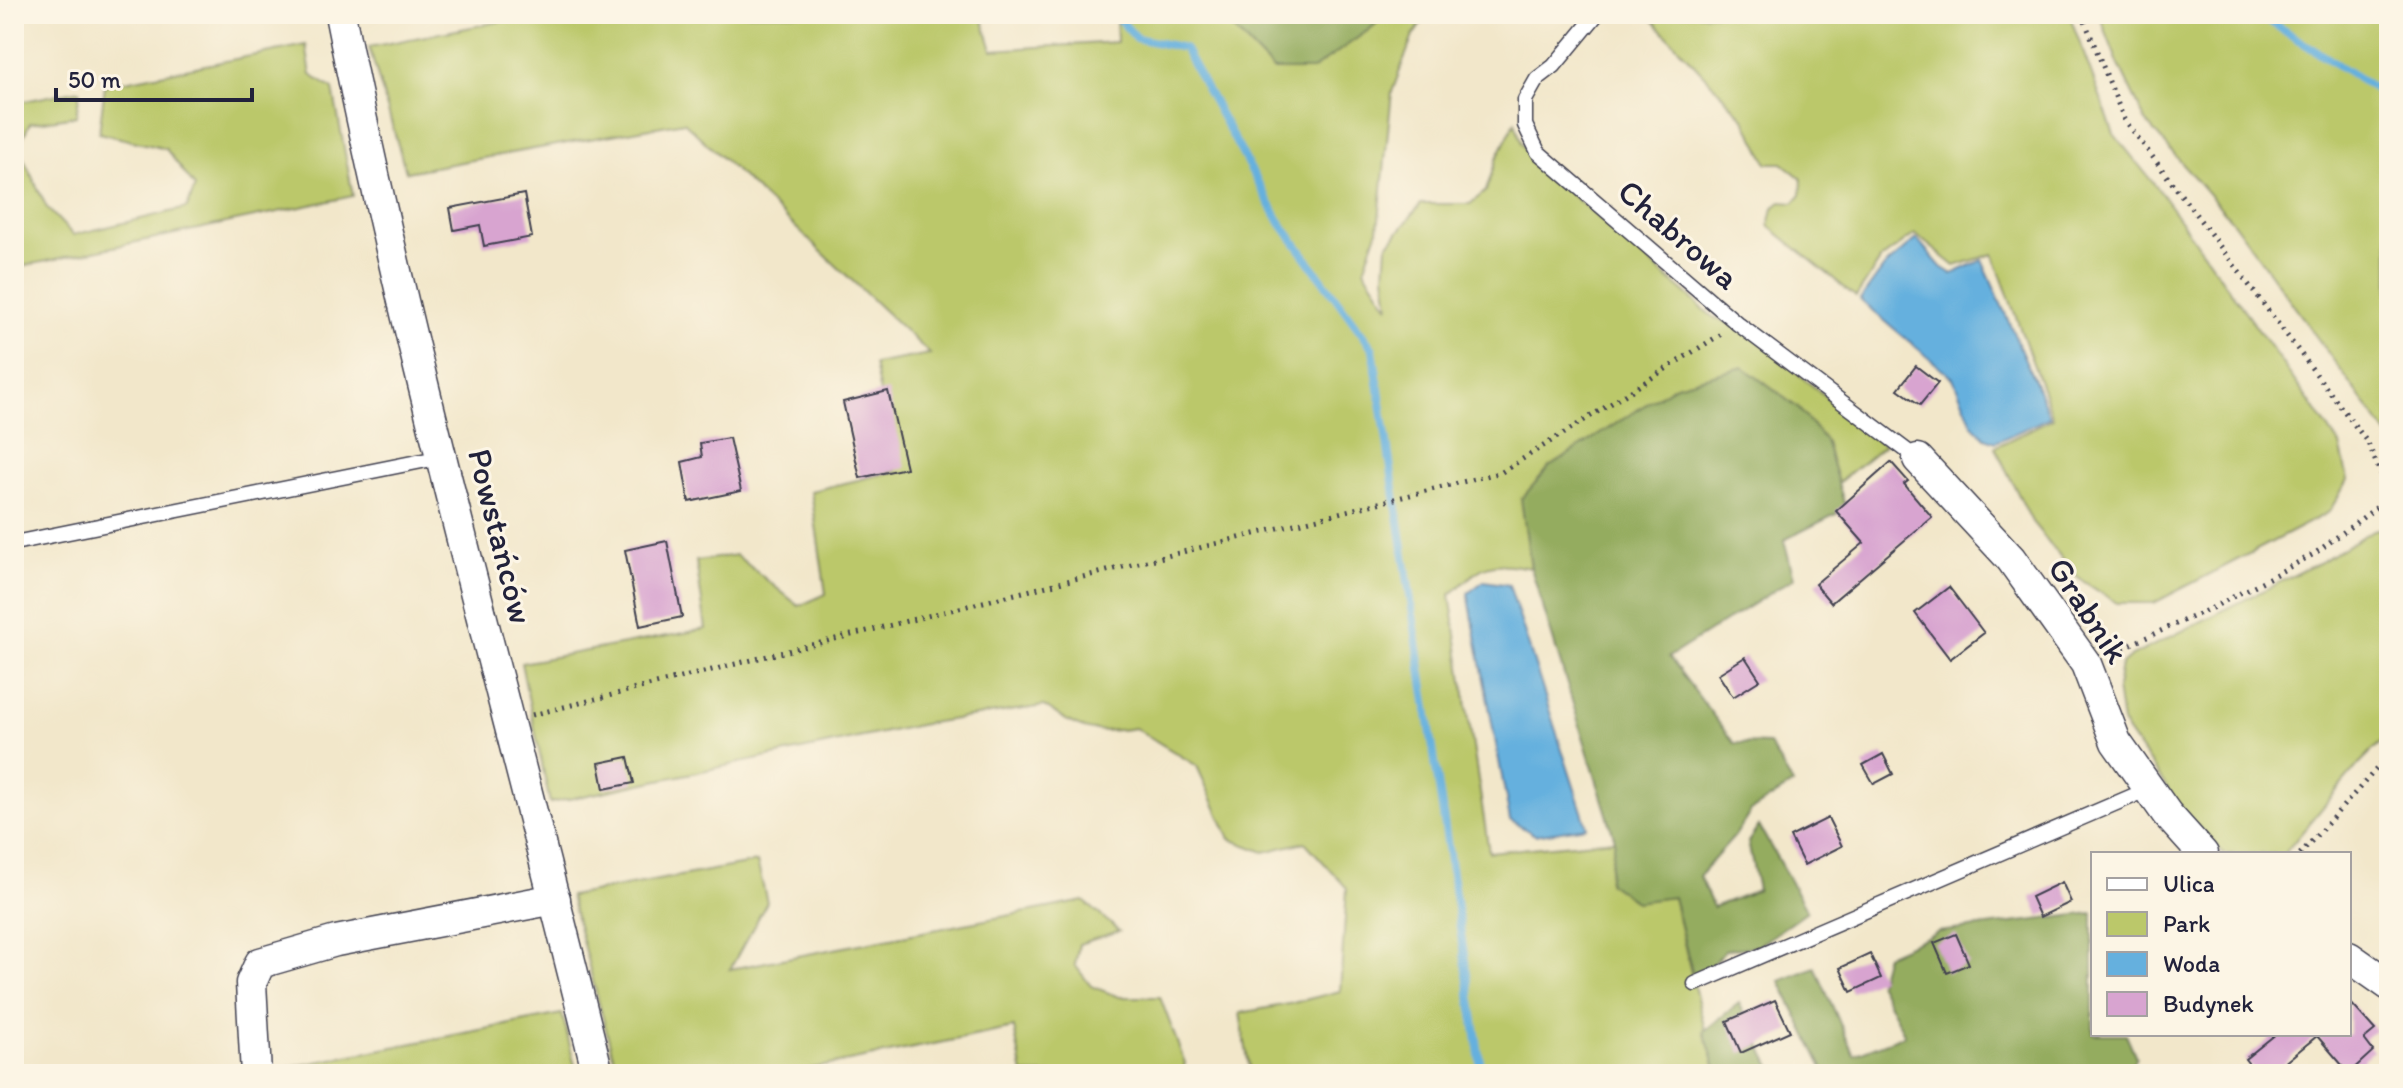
<svg xmlns="http://www.w3.org/2000/svg" width="2403" height="1088" font-family="Itim,sans-serif">
  <rect width="100%" height="100%" fill="#fcf5e5"/>
  <filter id="ink" filterUnits="userSpaceOnUse"><feTurbulence type="fractalNoise" baseFrequency=".0125" numOctaves="2"/><feDisplacementMap in="SourceGraphic" scale="16" xChannelSelector="R" yChannelSelector="G"/><feConvolveMatrix kernelMatrix="1 2 1 2 8 2 1 2 1" color-interpolation-filters="sRGB"/></filter>
  <filter id="wash" filterUnits="userSpaceOnUse"><feTurbulence type="fractalNoise" baseFrequency=".006" numOctaves="4" result="noise"/><feDisplacementMap in="SourceGraphic" scale="32" xChannelSelector="R" yChannelSelector="G"/><feGaussianBlur stdDeviation="1.8" result="paint"/><feColorMatrix in="noise" values="0 0 0 0 0 0 0 0 0 0 0 0 0 0 0 0 0 1.4 0 .05"/><feComposite in="paint" operator="in"/></filter>
  <g filter="url(#wash)">
    <rect width="100%" height="100%" fill="#f2e7ca"/>
    <g fill="#bbc86a" stroke="#6e7552" stroke-width="2">
      <path d="M538,14h443l11,36 125,-8 -1,-27 -2,-1h105l54,56h38l59,-41 17,-15h41l-15,22 -21,56 -14,137 -14,40 25,38 -4,-32 2,-29 34,-42h49l16,-13 10,-31 19,-38 7,22 12,18 181,157 23,5 146,121 -46,38 -13,-43 -303,63 9,65c-46,-8 -48,-3 -81,27l39,257 126,-12 21,61 37,-4c15,59 26,119 45,177h-463l-5,-2 -10,-59 49,-9 51,-13 7,-103 -42,-46 -41,10 -34,-13 -33,-73 -62,-38c-44,7 -55,2 -91,-22l-115,17 -379,80 -29,-140 185,-34 -10,-68 40,-6 63,51 27,-12 -15,-103 85,-20 -22,-107 56,-10 -246,-232 -278,50 -37,-125z"/>
      <path d="M1651,14h418l45,120 44,55 182,256 8,35 -19,32 -36,19 -139,72h-37l-39,-25 -46,-56 -37,-75 58,-29 -60,-164 -38,12 -40,-32 -34,25 -25,38 -87,-71 4,-18 8,-6 13,1 7,-8 1,-16 -20,-16h-15l-23,-45 -94,-101z"/>
      <path d="M2099,14h290v423l-155,-214 -88,-101 -28,-59z"/>
      <path d="M306,45l5,30 22,14 20,107 -339,72v-165l66,-13 -4,26 -46,7 -12,24 29,61 26,27 114,-27 8,-21 -29,-38 -67,-16 6,-48z"/>
      <path d="M2389,527v207l-31,31 -74,89h-61l-37,-39 -64,-92 -5,-35 4,-23 9,-8 190,-95 53,-32z"/>
      <path d="M757,862l10,40 -37,67 354,-68 35,30 -40,13 -4,21 16,21 28,11h41l25,66 -3,11h-159l-9,-46 -230,46h-166l-48,-178z"/>
      <path d="M562,1014l15,60h-312v-2z"/>
    </g>
    <g fill="#94ac5e" stroke="#5b674c" stroke-width="2">
      <path d="M1219,14h168l-17,15 -58,41h-39z"/>
      <path d="M1743,367l55,41 27,32 21,69 -62,31 10,38 -125,79 65,86 35,1 24,40 -42,27 -16,25 -36,40 14,31 45,-17 -10,-48 11,-16 48,85 -49,35 -33,4 -30,34 -22,-87 -37,5 -28,-20 7,-42 -84,-272 -10,-69 28,-32 127,-82z"/>
      <path d="M2093,913v121h33l10,23 -9,17h-301l-46,-93 35,-14 39,88 51,-20 -27,-52 8,-28 52,-23z"/>
      <path d="M1739,1003l36,71h-57l-14,-43z"/>
    </g>
    <g fill="#65b0de" stroke="#44698c" stroke-width="2">
      <path d="M1917,239l24,28 11,7 30,-14 68,157 -54,25 -11,-4 -12,-13 -20,-47 -93,-78 24,-33z"/>
      <path d="M1484,581l25,4 78,242 -52,8 -25,-15 -42,-227z"/>
    </g>
    <g fill="none" stroke-linecap="round" stroke-linejoin="round">
      <g stroke="#65b0de" stroke-width="8">
        <path d="M1115,14l21,24 48,10 94,171 95,130 109,725"/>
        <path d="M2258,14l131,84"/>
      </g>
    </g>
    <g id="blocks">
      <g fill="#d8a4d0">
        <path d="M524,194l8,43 -48,9 -4,-21 -26,5 -4,-22z"/>
        <path d="M1916,366l22,17 -18,22 -22,-16z"/>
        <path d="M888,391l18,77 -46,10 -17,-76z"/>
        <path d="M729,438l12,53 -52,11 -7,-40 20,-5 -2,-14z"/>
        <path d="M1891,462l17,19 -4,3 28,33 -101,86 -16,-19 49,-41 -28,-32z"/>
        <path d="M667,541l15,76 -42,9 -15,-76z"/>
        <path d="M1949,587l35,46 -34,26 -35,-46z"/>
        <path d="M1745,657l15,23 -27,17 -15,-23z"/>
        <path d="M1883,754l10,20 -19,10 -11,-19z"/>
        <path d="M628,757l6,26 -30,6 -5,-26z"/>
        <path d="M1828,818l14,28 -38,19 -14,-28z"/>
        <path d="M2062,882l9,20 -31,15 -9,-20z"/>
        <path d="M1956,934l13,30 -22,9 -13,-30z"/>
        <path d="M1870,954l11,24 -30,14 -11,-24z"/>
        <path d="M1775,1000l15,31 -49,22 -14,-32z"/>
        <path d="M2349,1001l26,29 -11,9 9,12 -24,22 -32,-37 -46,38h-14l-12,-15 31,-25h73z"/>
      </g>
    </g>
  </g>
  <g filter="url(#ink)">
    <use href="#blocks" fill-opacity="0" stroke="#414050" stroke-width="2"/>
    <g fill="none" stroke-linecap="round" stroke-linejoin="round">
      <defs>
        <g id="service">
          <path d="M1597,14l-43,52 -17,13 -12,21v25l13,27 200,172 180,135"/>
          <path d="M14,543l428,-86"/>
          <path d="M1695,984l454,-195"/>
        </g>
        <g id="minor">
          <path d="M340,14c71,357 172,707 258,1060"/>
          <path d="M1918,459l93,100 75,105 30,78 51,72 36,40"/>
          <path d="M2349,957l40,28"/>
          <path d="M256,1074l-5,-91 9,-20 76,-22 219,-42"/>
        </g>
      </defs>
      <use href="#service" stroke="#414050" stroke-width="17"/>
      <use href="#minor" stroke="#414050" stroke-width="33"/>
      <g stroke="#414050" stroke-width="5" stroke-dasharray="2 6" stroke-linecap="butt">
        <path d="M2082,14l42,105 244,324 21,52"/>
        <path d="M2109,654l103,-46 102,-54 75,-56"/>
        <path d="M532,715l970,-243 221,-139"/>
        <path d="M2300,854l89,-99"/>
      </g>
      <use href="#service" stroke="#fff" stroke-width="14"/>
      <use href="#minor" stroke="#fff" stroke-width="30"/>
    </g>
  </g>
  <g text-anchor="middle" stroke-width="6" stroke-linejoin="round" paint-order="stroke">
    <g font-size="34" fill="#22223b" stroke="#fcf5e5">
      <text transform="translate(1679 234) rotate(41)" y="12">Chabrowa</text>
      <text transform="translate(501 536) rotate(76)" y="12">Powstańców</text>
      <text transform="translate(2089 610) rotate(57)" y="12">Grabnik</text>
    </g>
  </g>
  <rect width="2403" height="1088" fill="none" stroke="#fcf5e5" stroke-width="48"/>
  <rect x="2091" y="852" width="260" height="184" fill="#fcf5e5" stroke="#a5a1a1" stroke-width="2"/>
  <rect x="2107" y="878" width="40" height="12" fill="#ffffff" stroke="#a5a1a1" stroke-width="2"/>
  <text x="2163" y="892" font-size="24" fill="#22223b">Ulica</text>
  <rect x="2107" y="912" width="40" height="24" fill="#bbc86a" stroke="#a5a1a1" stroke-width="2"/>
  <text x="2163" y="932" font-size="24" fill="#22223b">Park</text>
  <rect x="2107" y="952" width="40" height="24" fill="#65b0de" stroke="#a5a1a1" stroke-width="2"/>
  <text x="2163" y="972" font-size="24" fill="#22223b">Woda</text>
  <rect x="2107" y="992" width="40" height="24" fill="#d8a4d0" stroke="#a5a1a1" stroke-width="2"/>
  <text x="2163" y="1012" font-size="24" fill="#22223b">Budynek</text>
  <path d="M56 88v12h196v-12" fill="none" stroke="#22223b" stroke-width="4"/>
  <text x="68" y="88" font-size="24" fill="#22223b" stroke="#fcf5e5" stroke-width="6" paint-order="stroke">50 m</text>
</svg>
